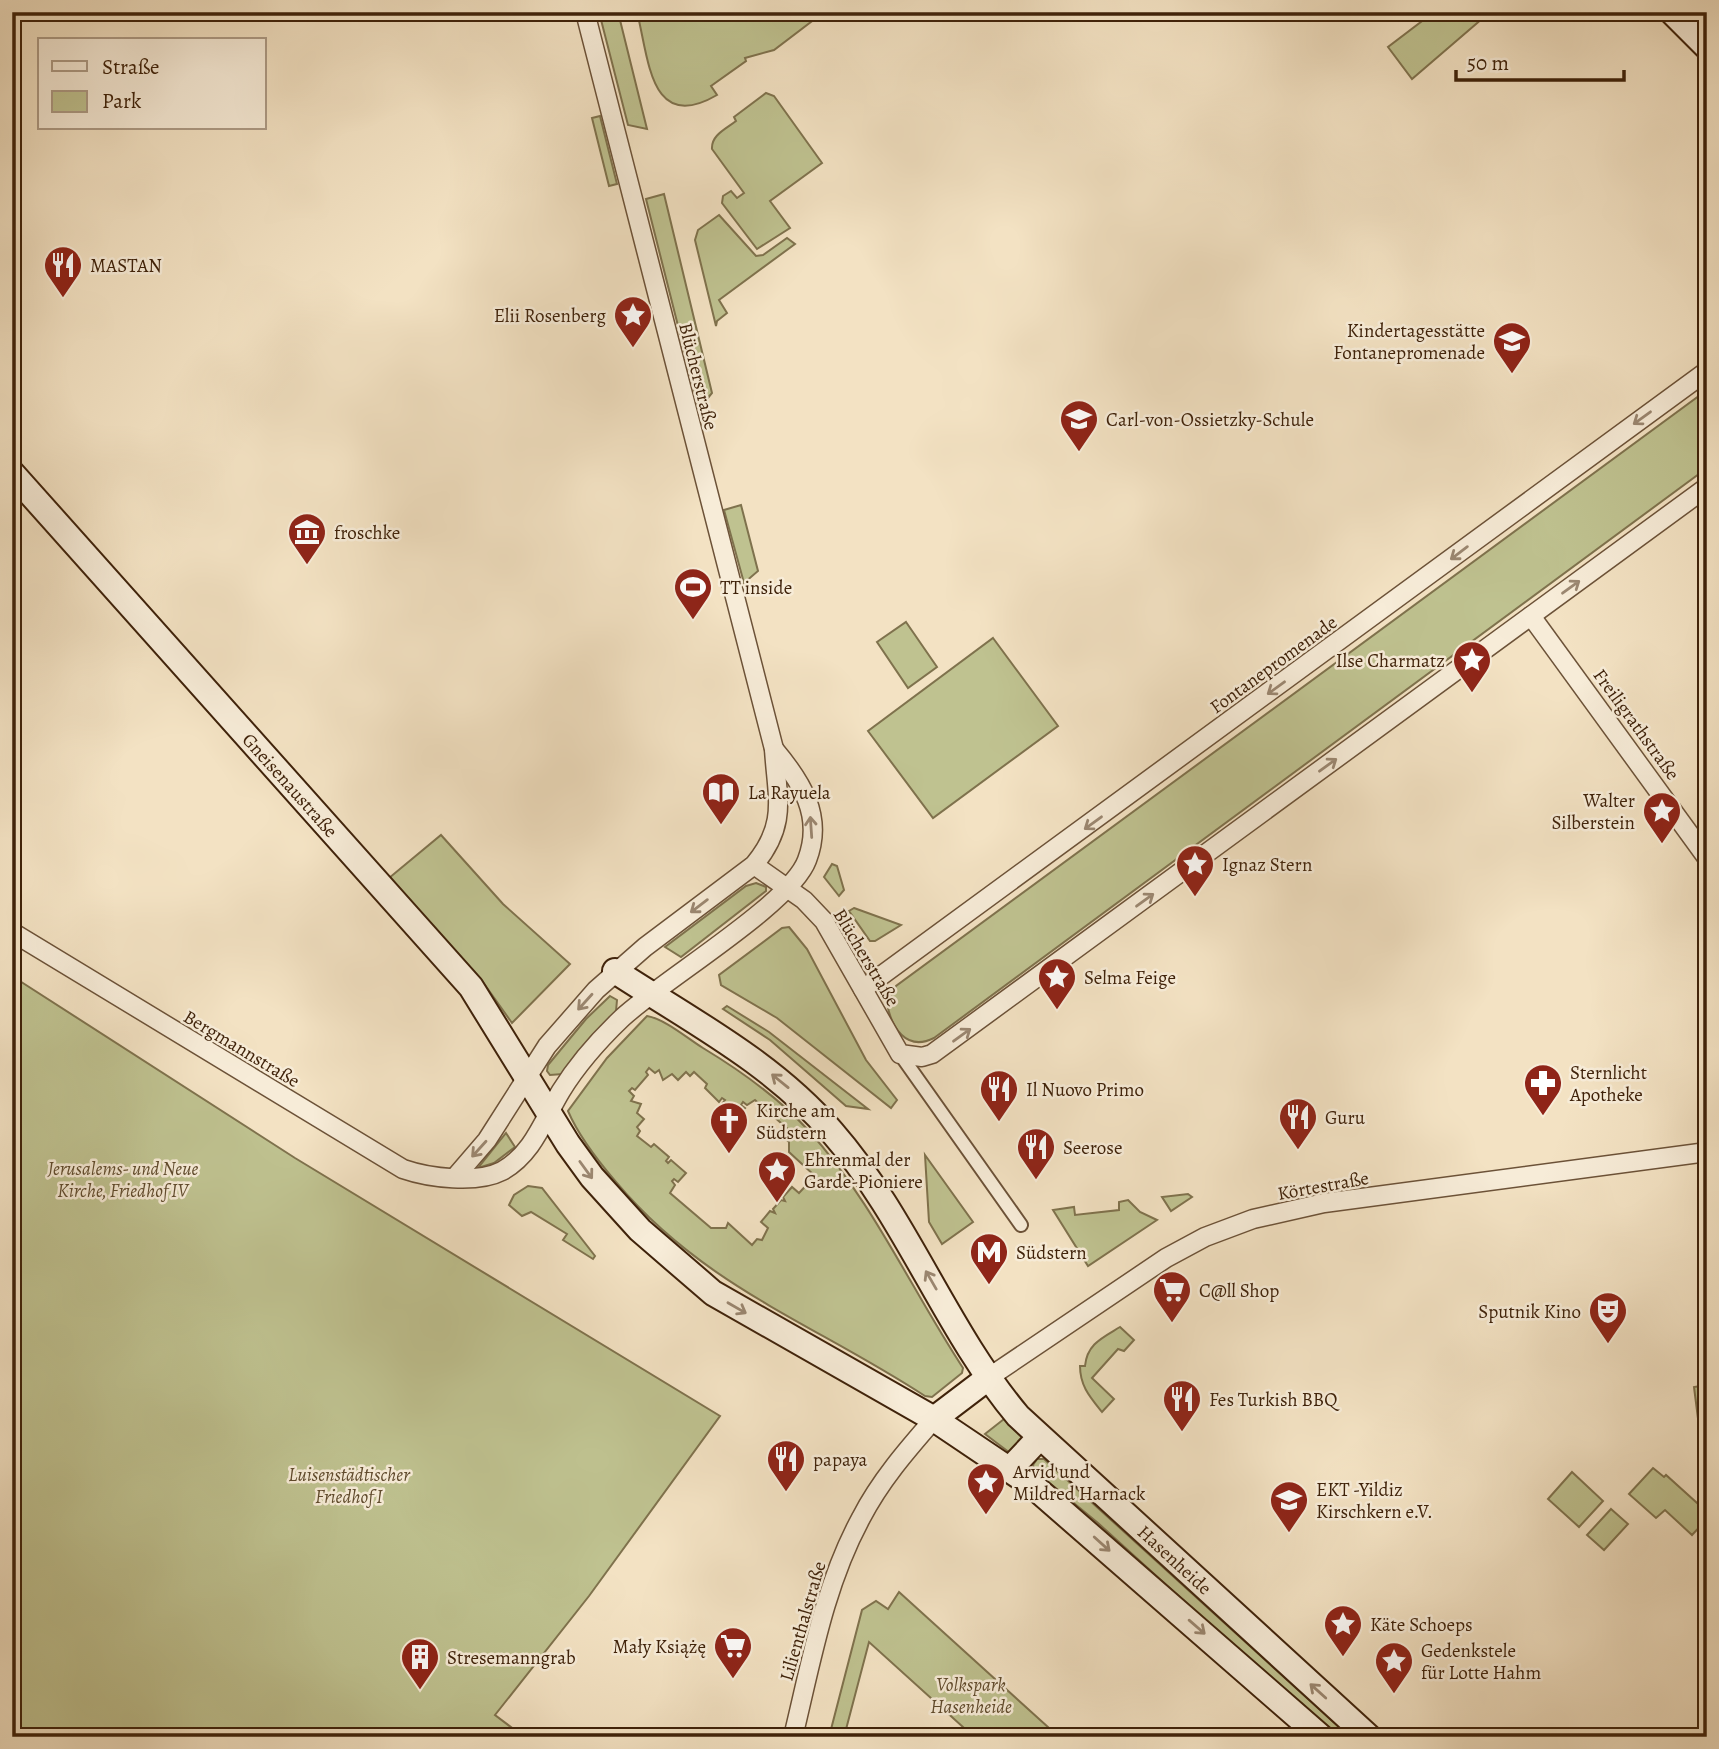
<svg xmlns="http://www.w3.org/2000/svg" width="1719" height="1749" font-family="Alegreya,serif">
  <rect width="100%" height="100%" fill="#f3e2c3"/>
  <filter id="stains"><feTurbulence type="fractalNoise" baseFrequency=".00286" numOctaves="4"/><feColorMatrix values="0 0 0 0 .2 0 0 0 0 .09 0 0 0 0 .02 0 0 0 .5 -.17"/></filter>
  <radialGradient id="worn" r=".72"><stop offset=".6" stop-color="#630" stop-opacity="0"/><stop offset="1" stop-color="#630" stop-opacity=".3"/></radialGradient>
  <g fill="#bfc290" stroke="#7f724d" stroke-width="2" fill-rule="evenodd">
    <path d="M599,12h19l29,117 -19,-4z"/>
    <path d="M637,12h187l-50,38 -29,8 1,3 -35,25 6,9c-67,39 -68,-36 -80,-83z"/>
    <path d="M1434,12h56l-78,67 -24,-32z"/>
    <path d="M766,93l8,3 48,67 -52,38 20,27 -33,21 -35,-46 1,-7 8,-5 6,7 7,-5 -32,-44c-1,-14 14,-20 24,-28l-2,-4z"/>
    <path d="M600,116l17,68 -8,2 -17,-68z"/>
    <path d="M664,194l48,199 -13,16 -53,-210z"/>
    <path d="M719,215l37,41 7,-1 24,-17 8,6 -76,56 8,13 -10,8 -1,5 -21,-86 3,-10z"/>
    <path d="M1707,390v78l-773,570c-28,14 -43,-11 -47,-35l9,-17z"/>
    <path d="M741,505l17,66 -14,12 -20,-73z"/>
    <path d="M906,622l31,45 -29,21 -31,-46z"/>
    <path d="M993,638l65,88 -125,92 -65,-87z"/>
    <path d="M441,835l62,69 67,60 -58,59 -30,-42 -93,-103z"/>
    <path d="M832,864l5,2 7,24 -5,6 -15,-19z"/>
    <path d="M756,883l10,4v4l-85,66 -16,-10 81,-61z"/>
    <path d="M854,908l47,17 -26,16h-5l-21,-30z"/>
    <path d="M789,927l18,22 59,111 31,40 -6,8 -114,-90 -56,-33 -2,-10 63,-47z"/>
    <path d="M12,976l283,182 425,258 -131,180 -94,119 29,22h-512z"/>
    <path d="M610,996l7,4 -1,11 -53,63 -13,1 -3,-4 1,-6 38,-46z"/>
    <path d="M727,1006l42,26 99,77 -22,-3 -76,-66 -47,-31z"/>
    <path d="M647,1016c18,3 40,22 56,32 38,23 75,49 105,82 64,70 103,159 155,238l-1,5 -30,24 -7,-1c-110,-72 -221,-109 -309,-214 -18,-21 -37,-45 -48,-71l39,-53zM649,1068l6,5 4,-3 4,10 9,-6 6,6 8,-8 4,4 4,-4 13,12 -2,4 14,14 3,-4 3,2 -3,4 14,13 9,-9 -4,-3 2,-3 4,3 8,-5 35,31 -4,8 3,3v10l26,24 -16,17 -7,-6 -9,10 2,4 -4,-1 -8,9 2,4 -5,-2 -9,11 7,6 -6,12 -5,-1 -5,6 -24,-22 -2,5h-15l-41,-35 5,-8 -3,-4 2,-2 4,3 8,-9 -15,-13 -3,3 -2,-2 3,-4 -15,-13 -3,3 -14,-11 3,-5 -3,-4 7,-8 -7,-6 4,-9 -10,-3 3,-5 -5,-5 3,-3 3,2 13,-15 -2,-3z"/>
    <path d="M506,1133l9,14 -21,16 -16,5z"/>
    <path d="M925,1155l48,67 -31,22 -13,-22z"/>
    <path d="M528,1186l14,2 53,68 -2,3 -30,-19 4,-6 -36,-22 -9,4 -13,-11 5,-10z"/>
    <path d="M1188,1194l4,3 -21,14 -9,-14z"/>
    <path d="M1128,1200l12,12 17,8 -69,46 -35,-56 21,-3 1,8 44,-5v-8z"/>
    <path d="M1120,1327l14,13 -10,11 -6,-2 -26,29 22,21 -12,13c-12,-15 -22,-26 -22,-46h5c2,-22 17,-28 35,-39z"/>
    <path d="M1707,1385v81h-3l-10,-79z"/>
    <path d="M1004,1419l19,19 -13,15 -25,-19z"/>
    <path d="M1037,1459h7l306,278h-16l-236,-214 -63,-52 -2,-6z"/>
    <path d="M1653,1468l11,9 2,-2 41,37v7l-15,16 -27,-25 -9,8 -27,-24z"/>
    <path d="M1572,1472l31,29 -24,26 -31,-28z"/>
    <path d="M1611,1509l17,15 -24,26 -17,-15z"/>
    <path d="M899,1592l160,145h-85l-105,-95 -25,95h-15l33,-127 14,-9 12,8z"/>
  </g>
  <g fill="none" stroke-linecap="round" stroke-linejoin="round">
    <defs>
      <path id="pedestrian" d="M900,1054l121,171"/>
      <g id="minor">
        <path d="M1531,616l176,242"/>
        <path d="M754,865l50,35 20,21 76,133 22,3 10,-3 775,-567"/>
        <path d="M12,932l391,237c26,9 74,15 99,2 31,-17 42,-52 59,-80 16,-26 39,-52 61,-73 42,-39 169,-114 185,-158 17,-44 -6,-79 -33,-111"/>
        <path d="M863,989l844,-618"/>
        <path d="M456,1176l31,-36 60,-94 49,-56 49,-43 109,-82c34,-41 23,-67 20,-116l-189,-737"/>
        <path d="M988,1378l178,-120 39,-21 48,-18 71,-16 383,-51"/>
        <path d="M793,1737c18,-74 31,-151 68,-219 19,-37 46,-68 73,-99"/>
      </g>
      <g id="secondary">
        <path d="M1672,12l35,35"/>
        <path id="s1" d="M12,473l459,514 97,157 24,33 48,53 73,63 221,126 98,66 289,252"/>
        <path id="s2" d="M615,971c75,49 158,92 217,161 75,86 113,197 186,284l351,321"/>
        <path d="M934,1419l54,-41"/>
        <path d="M1010,1469l29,-31"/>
      </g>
    </defs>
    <use href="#pedestrian" stroke="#6c5238" stroke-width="16"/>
    <use href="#minor" stroke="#6c5238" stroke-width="21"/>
    <use href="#secondary" stroke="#3f220a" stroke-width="28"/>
    <use href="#pedestrian" stroke="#f7ecd8" stroke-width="12"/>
    <use href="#minor" stroke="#f7ecd8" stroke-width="18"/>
    <use href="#secondary" stroke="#f7ecd8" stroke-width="24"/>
  </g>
  <defs><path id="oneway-shaft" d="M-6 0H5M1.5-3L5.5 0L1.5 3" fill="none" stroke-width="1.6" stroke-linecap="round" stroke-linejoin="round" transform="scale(1.75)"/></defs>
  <g stroke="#9b8771">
    <use href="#oneway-shaft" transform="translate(1642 418) rotate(144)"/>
    <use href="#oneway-shaft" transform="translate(1459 553) rotate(143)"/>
    <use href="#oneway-shaft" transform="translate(1571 587) rotate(-36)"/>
    <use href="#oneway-shaft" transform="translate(1276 688) rotate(144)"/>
    <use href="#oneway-shaft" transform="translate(1328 765) rotate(-36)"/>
    <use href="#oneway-shaft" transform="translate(1093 823) rotate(144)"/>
    <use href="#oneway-shaft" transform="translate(811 827) rotate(-94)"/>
    <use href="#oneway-shaft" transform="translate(1145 900) rotate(-36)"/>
    <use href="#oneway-shaft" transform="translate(699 906) rotate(143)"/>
    <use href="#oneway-shaft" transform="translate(585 1002) rotate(132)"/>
    <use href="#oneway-shaft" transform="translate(962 1035) rotate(-36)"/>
    <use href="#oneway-shaft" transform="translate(780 1081) rotate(-141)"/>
    <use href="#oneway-shaft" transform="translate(479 1149) rotate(132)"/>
    <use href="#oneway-shaft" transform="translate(586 1170) rotate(54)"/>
    <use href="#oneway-shaft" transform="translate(931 1280) rotate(-120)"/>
    <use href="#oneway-shaft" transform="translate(737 1308) rotate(30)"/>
    <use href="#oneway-shaft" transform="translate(1102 1544) rotate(42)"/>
    <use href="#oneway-shaft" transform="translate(1197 1627) rotate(41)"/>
    <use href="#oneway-shaft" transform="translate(1318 1691) rotate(-138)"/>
  </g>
  <defs>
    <symbol id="restaurant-pin" viewBox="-11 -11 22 30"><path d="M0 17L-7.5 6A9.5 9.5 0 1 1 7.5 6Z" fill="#8f2418" stroke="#f7ecd8"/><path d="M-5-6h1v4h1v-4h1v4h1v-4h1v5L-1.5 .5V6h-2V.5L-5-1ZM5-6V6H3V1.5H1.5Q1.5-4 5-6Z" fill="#fff"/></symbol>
    <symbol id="sight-pin" viewBox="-11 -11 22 30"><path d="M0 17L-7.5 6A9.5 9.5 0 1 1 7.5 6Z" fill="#8f2418" stroke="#f7ecd8"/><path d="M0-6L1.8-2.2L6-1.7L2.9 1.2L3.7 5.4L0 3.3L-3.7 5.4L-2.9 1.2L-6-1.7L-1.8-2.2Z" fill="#fff"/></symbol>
    <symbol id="school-pin" viewBox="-11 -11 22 30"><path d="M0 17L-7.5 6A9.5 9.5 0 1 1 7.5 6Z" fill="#8f2418" stroke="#f7ecd8"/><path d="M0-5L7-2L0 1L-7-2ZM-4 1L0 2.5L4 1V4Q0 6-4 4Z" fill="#fff"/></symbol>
    <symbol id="museum-pin" viewBox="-11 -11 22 30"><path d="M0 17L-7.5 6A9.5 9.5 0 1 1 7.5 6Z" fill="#8f2418" stroke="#f7ecd8"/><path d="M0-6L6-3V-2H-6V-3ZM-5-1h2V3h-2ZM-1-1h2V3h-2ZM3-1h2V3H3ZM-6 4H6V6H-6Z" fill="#fff"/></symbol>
    <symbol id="stadium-pin" viewBox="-11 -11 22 30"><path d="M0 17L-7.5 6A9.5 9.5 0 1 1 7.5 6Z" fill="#8f2418" stroke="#f7ecd8"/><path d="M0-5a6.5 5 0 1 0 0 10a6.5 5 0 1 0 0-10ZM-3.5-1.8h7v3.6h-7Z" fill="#fff"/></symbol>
    <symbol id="library-pin" viewBox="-11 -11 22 30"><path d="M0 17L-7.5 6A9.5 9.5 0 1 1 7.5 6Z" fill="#8f2418" stroke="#f7ecd8"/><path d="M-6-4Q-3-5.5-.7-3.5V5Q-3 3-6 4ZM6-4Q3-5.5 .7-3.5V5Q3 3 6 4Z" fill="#fff"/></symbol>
    <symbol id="pharmacy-pin" viewBox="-11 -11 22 30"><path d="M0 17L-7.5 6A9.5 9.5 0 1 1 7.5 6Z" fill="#8f2418" stroke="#f7ecd8"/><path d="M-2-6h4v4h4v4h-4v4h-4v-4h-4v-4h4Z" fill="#fff"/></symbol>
    <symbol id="church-pin" viewBox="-11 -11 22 30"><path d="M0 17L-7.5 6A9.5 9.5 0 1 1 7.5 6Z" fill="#8f2418" stroke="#f7ecd8"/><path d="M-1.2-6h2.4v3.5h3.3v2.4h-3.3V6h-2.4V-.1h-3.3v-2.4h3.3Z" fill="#fff"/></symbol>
    <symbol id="metro-pin" viewBox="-11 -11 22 30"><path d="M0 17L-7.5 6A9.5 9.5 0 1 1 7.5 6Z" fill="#8f2418" stroke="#f7ecd8"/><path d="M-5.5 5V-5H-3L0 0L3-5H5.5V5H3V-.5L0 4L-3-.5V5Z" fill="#fff"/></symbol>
    <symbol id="supermarket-pin" viewBox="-11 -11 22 30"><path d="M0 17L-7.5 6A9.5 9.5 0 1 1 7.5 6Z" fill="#8f2418" stroke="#f7ecd8"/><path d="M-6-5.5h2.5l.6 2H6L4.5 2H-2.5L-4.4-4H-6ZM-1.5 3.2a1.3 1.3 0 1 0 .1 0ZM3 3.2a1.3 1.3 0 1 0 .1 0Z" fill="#fff"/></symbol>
    <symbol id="theatre-pin" viewBox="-11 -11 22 30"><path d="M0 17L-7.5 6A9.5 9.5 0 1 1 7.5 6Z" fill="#8f2418" stroke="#f7ecd8"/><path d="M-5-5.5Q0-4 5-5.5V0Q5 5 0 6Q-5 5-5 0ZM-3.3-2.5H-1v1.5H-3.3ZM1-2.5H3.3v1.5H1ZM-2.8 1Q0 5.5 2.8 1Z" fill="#fff"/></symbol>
    <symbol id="building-pin" viewBox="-11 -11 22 30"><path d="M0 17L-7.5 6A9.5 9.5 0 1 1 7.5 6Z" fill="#8f2418" stroke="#f7ecd8"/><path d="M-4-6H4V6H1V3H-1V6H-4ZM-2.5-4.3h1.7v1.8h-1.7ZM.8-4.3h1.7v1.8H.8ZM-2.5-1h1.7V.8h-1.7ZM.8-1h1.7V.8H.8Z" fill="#fff"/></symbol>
  </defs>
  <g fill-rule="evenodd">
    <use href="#restaurant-pin" x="41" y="243" width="44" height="60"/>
    <use href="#sight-pin" x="611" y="293" width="44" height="60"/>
    <use href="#school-pin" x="1490" y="319" width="44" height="60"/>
    <use href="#school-pin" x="1057" y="397" width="44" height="60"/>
    <use href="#museum-pin" x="285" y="510" width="44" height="60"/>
    <use href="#stadium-pin" x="671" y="565" width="44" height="60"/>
    <use href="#sight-pin" x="1450" y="638" width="44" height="60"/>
    <use href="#library-pin" x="699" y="770" width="44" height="60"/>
    <use href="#sight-pin" x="1640" y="789" width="44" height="60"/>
    <use href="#sight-pin" x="1173" y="842" width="44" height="60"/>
    <use href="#sight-pin" x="1035" y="955" width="44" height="60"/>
    <use href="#pharmacy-pin" x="1521" y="1061" width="44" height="60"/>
    <use href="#restaurant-pin" x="977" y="1067" width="44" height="60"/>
    <use href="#restaurant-pin" x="1276" y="1095" width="44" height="60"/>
    <use href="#church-pin" x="707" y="1099" width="44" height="60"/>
    <use href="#restaurant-pin" x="1014" y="1125" width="44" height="60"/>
    <use href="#sight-pin" x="755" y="1148" width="44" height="60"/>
    <use href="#metro-pin" x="967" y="1230" width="44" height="60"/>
    <use href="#supermarket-pin" x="1150" y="1268" width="44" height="60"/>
    <use href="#theatre-pin" x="1586" y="1289" width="44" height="60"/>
    <use href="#restaurant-pin" x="1160" y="1377" width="44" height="60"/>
    <use href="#restaurant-pin" x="764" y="1437" width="44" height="60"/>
    <use href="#sight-pin" x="964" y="1460" width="44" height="60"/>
    <use href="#school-pin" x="1267" y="1478" width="44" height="60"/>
    <use href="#sight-pin" x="1321" y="1602" width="44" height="60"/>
    <use href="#supermarket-pin" x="711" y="1624" width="44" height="60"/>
    <use href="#building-pin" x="398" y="1635" width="44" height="60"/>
    <use href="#sight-pin" x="1372" y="1639" width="44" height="60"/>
  </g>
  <g text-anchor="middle" stroke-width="5" stroke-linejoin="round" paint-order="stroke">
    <g font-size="19" fill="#3f220a" stroke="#f7ecd8" text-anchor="start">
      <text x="90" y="272">MASTAN</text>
      <text x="606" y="322" text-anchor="end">Elii Rosenberg</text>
      <text x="1485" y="337" text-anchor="end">Kindertagesstätte<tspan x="1485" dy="22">Fontanepromenade</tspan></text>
      <text x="1106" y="426">Carl-von-Ossietzky-Schule</text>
      <text x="334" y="539">froschke</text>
      <text x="720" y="594">TT inside</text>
      <text x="1445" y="667" text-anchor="end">Ilse Charmatz</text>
      <text x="748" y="799">La Rayuela</text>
      <text x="1635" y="807" text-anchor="end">Walter<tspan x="1635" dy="22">Silberstein</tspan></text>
      <text x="1222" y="871">Ignaz Stern</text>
      <text x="1084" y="984">Selma Feige</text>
      <text x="1570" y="1079">Sternlicht<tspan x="1570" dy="22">Apotheke</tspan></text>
      <text x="1026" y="1096">Il Nuovo Primo</text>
      <text x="756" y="1117">Kirche am<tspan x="756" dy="22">Südstern</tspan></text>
      <text x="1325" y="1124">Guru</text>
      <text x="1063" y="1154">Seerose</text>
      <text x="804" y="1166">Ehrenmal der<tspan x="804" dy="22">Garde-Pioniere</tspan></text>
      <text x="1016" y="1259">Südstern</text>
      <text x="1199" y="1297">C@ll Shop</text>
      <text x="1581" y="1318" text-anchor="end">Sputnik Kino</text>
      <text x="1209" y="1406">Fes Turkish BBQ</text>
      <text x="813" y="1466">papaya</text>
      <text x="1013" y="1478">Arvid und<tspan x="1013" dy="22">Mildred Harnack</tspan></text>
      <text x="1316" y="1496">EKT -Yildiz<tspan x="1316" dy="22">Kirschkern e.V.</tspan></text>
      <text x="1370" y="1631">Käte Schoeps</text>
      <text x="706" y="1653" text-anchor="end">Mały Książę</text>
      <text x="1421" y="1657">Gedenkstele<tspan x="1421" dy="22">für Lotte Hahm</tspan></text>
      <text x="447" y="1664">Stresemanngrab</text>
    </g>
    <g font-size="19" fill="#3f220a" stroke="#f7ecd8">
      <text transform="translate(699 376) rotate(76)" y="7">Blücherstraße</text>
      <text transform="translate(1273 664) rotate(-36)" y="7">Fontanepromenade</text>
      <text transform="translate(1637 724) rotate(54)" y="7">Freiligrathstraße</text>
      <text dy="7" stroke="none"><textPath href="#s1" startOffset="418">Gneisenaustraße</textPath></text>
      <text transform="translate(867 957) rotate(59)" y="7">Blücherstraße</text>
      <text transform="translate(242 1048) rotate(31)" y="7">Bergmannstraße</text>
      <text transform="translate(1323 1185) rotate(-10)" y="7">Körtestraße</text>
      <text dy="7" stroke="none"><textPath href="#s2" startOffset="824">Hasenheide</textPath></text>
      <text transform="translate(802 1621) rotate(-74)" y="7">Lilienthalstraße</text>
    </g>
    <g font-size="19" font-style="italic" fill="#5f4a2c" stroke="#f7ecd8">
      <text x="123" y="1175">Jerusalems- und Neue<tspan x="123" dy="22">Kirche, Friedhof IV</tspan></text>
      <text x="349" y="1481">Luisenstädtischer<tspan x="349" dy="22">Friedhof I</tspan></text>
      <text x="971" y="1691">Volkspark<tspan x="971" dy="22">Hasenheide</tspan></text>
    </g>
  </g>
  <rect width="1719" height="1749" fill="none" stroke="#f3e2c3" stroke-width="42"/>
  <rect x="14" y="14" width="1691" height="1721" fill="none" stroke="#3f220a" stroke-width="3.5"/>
  <rect x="21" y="21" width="1677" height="1707" fill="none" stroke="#3f220a" stroke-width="2"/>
  <rect x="38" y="38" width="228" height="91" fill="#f7ecd8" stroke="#ad9b86" stroke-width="2"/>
  <rect x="52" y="61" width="35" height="10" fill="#f7ecd8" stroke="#ad9b86" stroke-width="2"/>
  <text x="102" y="74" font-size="21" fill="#3f220a">Straße</text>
  <rect x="52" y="91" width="35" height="21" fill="#bfc290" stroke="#ad9b86" stroke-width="2"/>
  <text x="102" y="108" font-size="21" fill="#3f220a">Park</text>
  <path d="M1456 70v10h168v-10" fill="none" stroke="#3f220a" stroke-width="3.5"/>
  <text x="1467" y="70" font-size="21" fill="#3f220a" stroke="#f7ecd8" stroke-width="5" paint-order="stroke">50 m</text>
  <rect width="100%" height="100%" filter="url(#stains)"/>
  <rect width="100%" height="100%" fill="url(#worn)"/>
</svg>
